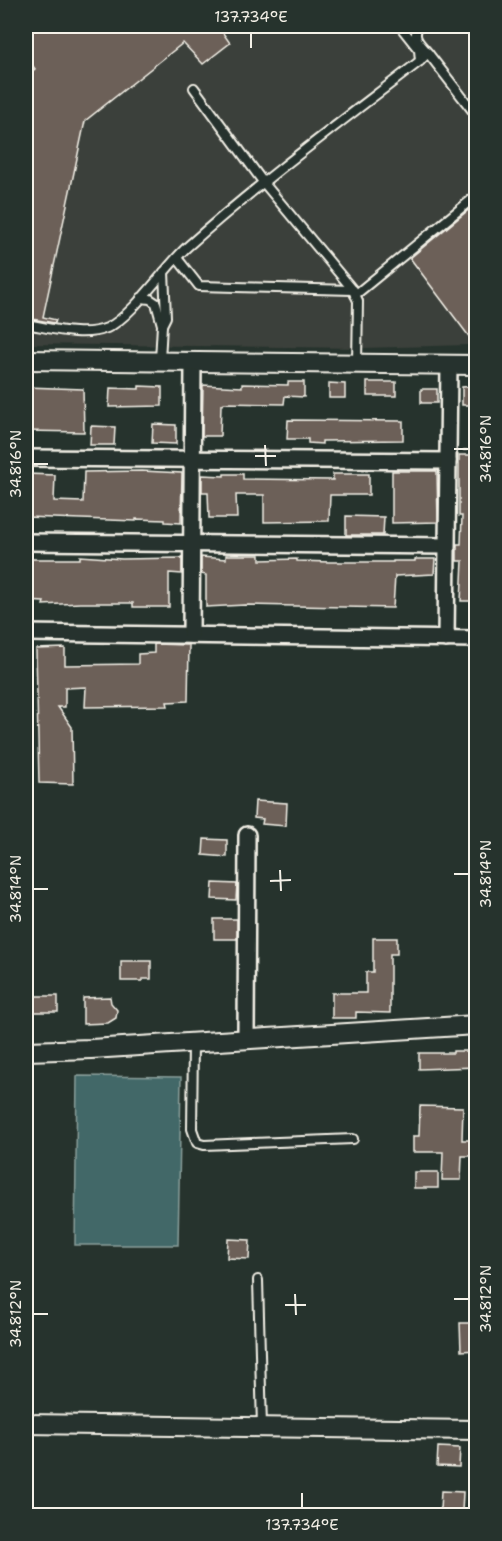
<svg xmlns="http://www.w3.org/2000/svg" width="502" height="1541" font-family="'Shantell Sans',sans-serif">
  <rect width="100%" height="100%" fill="#26332d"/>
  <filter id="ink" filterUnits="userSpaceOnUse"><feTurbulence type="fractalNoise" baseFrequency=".0167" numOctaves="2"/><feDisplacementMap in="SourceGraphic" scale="12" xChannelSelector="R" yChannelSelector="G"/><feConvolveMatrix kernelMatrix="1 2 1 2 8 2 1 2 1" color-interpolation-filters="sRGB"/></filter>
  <g filter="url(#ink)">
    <path fill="#3b403a" d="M26,26h450v317l-8,2 -105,3 -337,-4z"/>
    <path fill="#436868" stroke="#8a9f9b" stroke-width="1.5" d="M77,1076l104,1 -3,168h-103z"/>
    <g fill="#6c6059" stroke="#f4f1e8" stroke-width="1.5">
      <path d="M26,26h192l12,17 -27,21 -20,-21 -98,78 -42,196 13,3 -1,3 -29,-5v-241l9,-8 -9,-12z"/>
      <path d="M477,203v144l-67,-89z"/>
      <path d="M288,382h16v15l-19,-1 -1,8 -60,-1 -1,2h-2l-1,31h-18l1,-51 39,2v-3l46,1z"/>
      <rect x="367" y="382" width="29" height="14"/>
      <path d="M329,383l16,1v14h-16z"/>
      <path d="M139,386l23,1v19l-53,1 1,-19 29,1z"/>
      <path d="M477,386v19h-15v-18z"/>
      <path d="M26,387l57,2 1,43 -58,-1z"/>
      <rect x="421" y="389" width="16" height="14"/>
      <path d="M288,420l115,1v19l-81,1v3l-14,-1v-4h-21z"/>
      <path d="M153,424l23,1v19l-24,-1z"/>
      <path d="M91,426l24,1 -1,18h-24z"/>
      <path d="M459,455h18v146h-16l2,-40h-6v-17h4l1,-28h-3z"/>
      <path d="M142,471l40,2 -1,50 -16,-1v-2l-29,-1v2l-110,-4v-43l29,1 -1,26 29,1 1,-30z"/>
      <path d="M392,471h45l1,51 -46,1z"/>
      <path d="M224,474h19v5l90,1v-6h36v21h-39l-1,26 -65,1v-27h-28l1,23h-28l-1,-26h-6v-17l22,1z"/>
      <path d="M346,516l38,1 -1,18h-37z"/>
      <path d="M226,555h34v5l37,-1v2l33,1h63v-1h22v-2h20l-1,15 -39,2 -2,32 -148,-3 -39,2v-32l-5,-1v-17l25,2z"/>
      <path d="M80,556l42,3 60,-1v16l-13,-1v34h-36v-4h-53l-37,2 1,-3 -18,-1v-42h54z"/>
      <path d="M154,644l35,1 -1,56 -21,1 1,4 -83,1 1,-20 -21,1v19h-7l14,20 1,57 -34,-1 -3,-134 29,-1v17l73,-1v-10l16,-1z"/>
      <path d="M255,801l32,2 -1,23 -24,-2 1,-5 -9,-1z"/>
      <path d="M204,839l23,1v17l-24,-2z"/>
      <path d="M213,883l24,1 -1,16 -24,-1z"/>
      <rect x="214" y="919" width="23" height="20"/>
      <path d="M373,938h24v16h-7v59l-34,-1v6h-24v-25h34v-21h7z"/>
      <path d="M121,961h30v18h-9v2h-21z"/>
      <rect x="34" y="996" width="24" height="16"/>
      <path d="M110,997l1,6 6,7 -1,8 -8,5 -25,1v-26z"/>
      <path d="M453,1051h24v16l-58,2v-16h34z"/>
      <path d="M420,1106l43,1 -1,33h15v16h-15l-1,24h-19l1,-28h-30v-16h6z"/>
      <rect x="414" y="1172" width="24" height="16"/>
      <path d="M228,1239l22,1 -1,19 -22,-1z"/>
      <path d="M460,1323h17v27l-16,1z"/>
      <path d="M438,1447l22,1 -1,19 -22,-1z"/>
      <path d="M441,1491l22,1 -1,20 -22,-1z"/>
    </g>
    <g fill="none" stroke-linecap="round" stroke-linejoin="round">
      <defs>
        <g id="service">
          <path d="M400,26l19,24 1,11"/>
          <path d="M428,53l48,62"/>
          <path d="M194,88l69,94 90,108 5,11 -1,62"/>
          <path d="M177,258l22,28 154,4"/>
          <path d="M355,295l121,-99"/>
          <path d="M141,298l9,1 6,4 6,22"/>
          <path d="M26,324c25,4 56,14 81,4 25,-11 58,-61 80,-81 74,-66 154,-125 233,-186l8,-8c-8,-10 -16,-15 -10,-27"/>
          <path d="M160,360l2,-35 4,-8 -2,-45"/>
          <path d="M193,1043l-1,86 5,14 7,2 149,-6"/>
          <path d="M258,1280l4,147"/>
        </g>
        <g id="minor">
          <path d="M26,458l422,3"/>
          <path d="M26,542l420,4"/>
          <path d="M26,633l450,6"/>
          <path d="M191,635l2,-273"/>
          <path d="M446,639l3,-274"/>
          <path d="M246,1039l1,-204"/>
        </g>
        <g id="tertiary">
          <path d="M26,360l450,5"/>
          <path d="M26,1051l65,-2 385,-24"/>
          <path d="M26,1424l450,6"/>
        </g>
      </defs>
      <use href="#service" stroke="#f4f1e8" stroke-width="12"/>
      <use href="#minor" stroke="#f4f1e8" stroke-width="20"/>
      <use href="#tertiary" stroke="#f4f1e8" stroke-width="22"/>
      <path stroke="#f4f1e8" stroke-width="2" stroke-dasharray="4.5 4.5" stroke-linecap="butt" d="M463,450h13"/>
      <use href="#service" stroke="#26332d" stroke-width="8"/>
      <use href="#minor" stroke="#26332d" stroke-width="15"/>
      <use href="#tertiary" stroke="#26332d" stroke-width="18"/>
    </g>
  </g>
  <path fill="none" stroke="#f4f1e8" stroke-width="2" d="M251,33v15M265,445l1,21M454,449h15M255,456h21M33,464h15M280,870l1,21M454,874h15M270,881l21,-1M33,889h15M295,1294l1,21M454,1299h15M285,1305h21M33,1314h15M302,1493v15"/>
  <rect width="502" height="1541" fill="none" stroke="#26332d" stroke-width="66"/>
  <rect x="33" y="33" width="436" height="1475" fill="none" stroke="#f4f1e8" stroke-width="2"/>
  <g font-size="15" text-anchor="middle" fill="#f4f1e8">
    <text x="251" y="22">137.734°E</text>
    <text transform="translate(486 449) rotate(-90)" y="5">34.816°N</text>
    <text transform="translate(16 464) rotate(-90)" y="5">34.816°N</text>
    <text transform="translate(486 874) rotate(-90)" y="5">34.814°N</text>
    <text transform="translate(16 889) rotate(-90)" y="5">34.814°N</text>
    <text transform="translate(486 1299) rotate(-90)" y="5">34.812°N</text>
    <text transform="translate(16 1314) rotate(-90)" y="5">34.812°N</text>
    <text x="302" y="1530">137.734°E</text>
  </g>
</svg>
